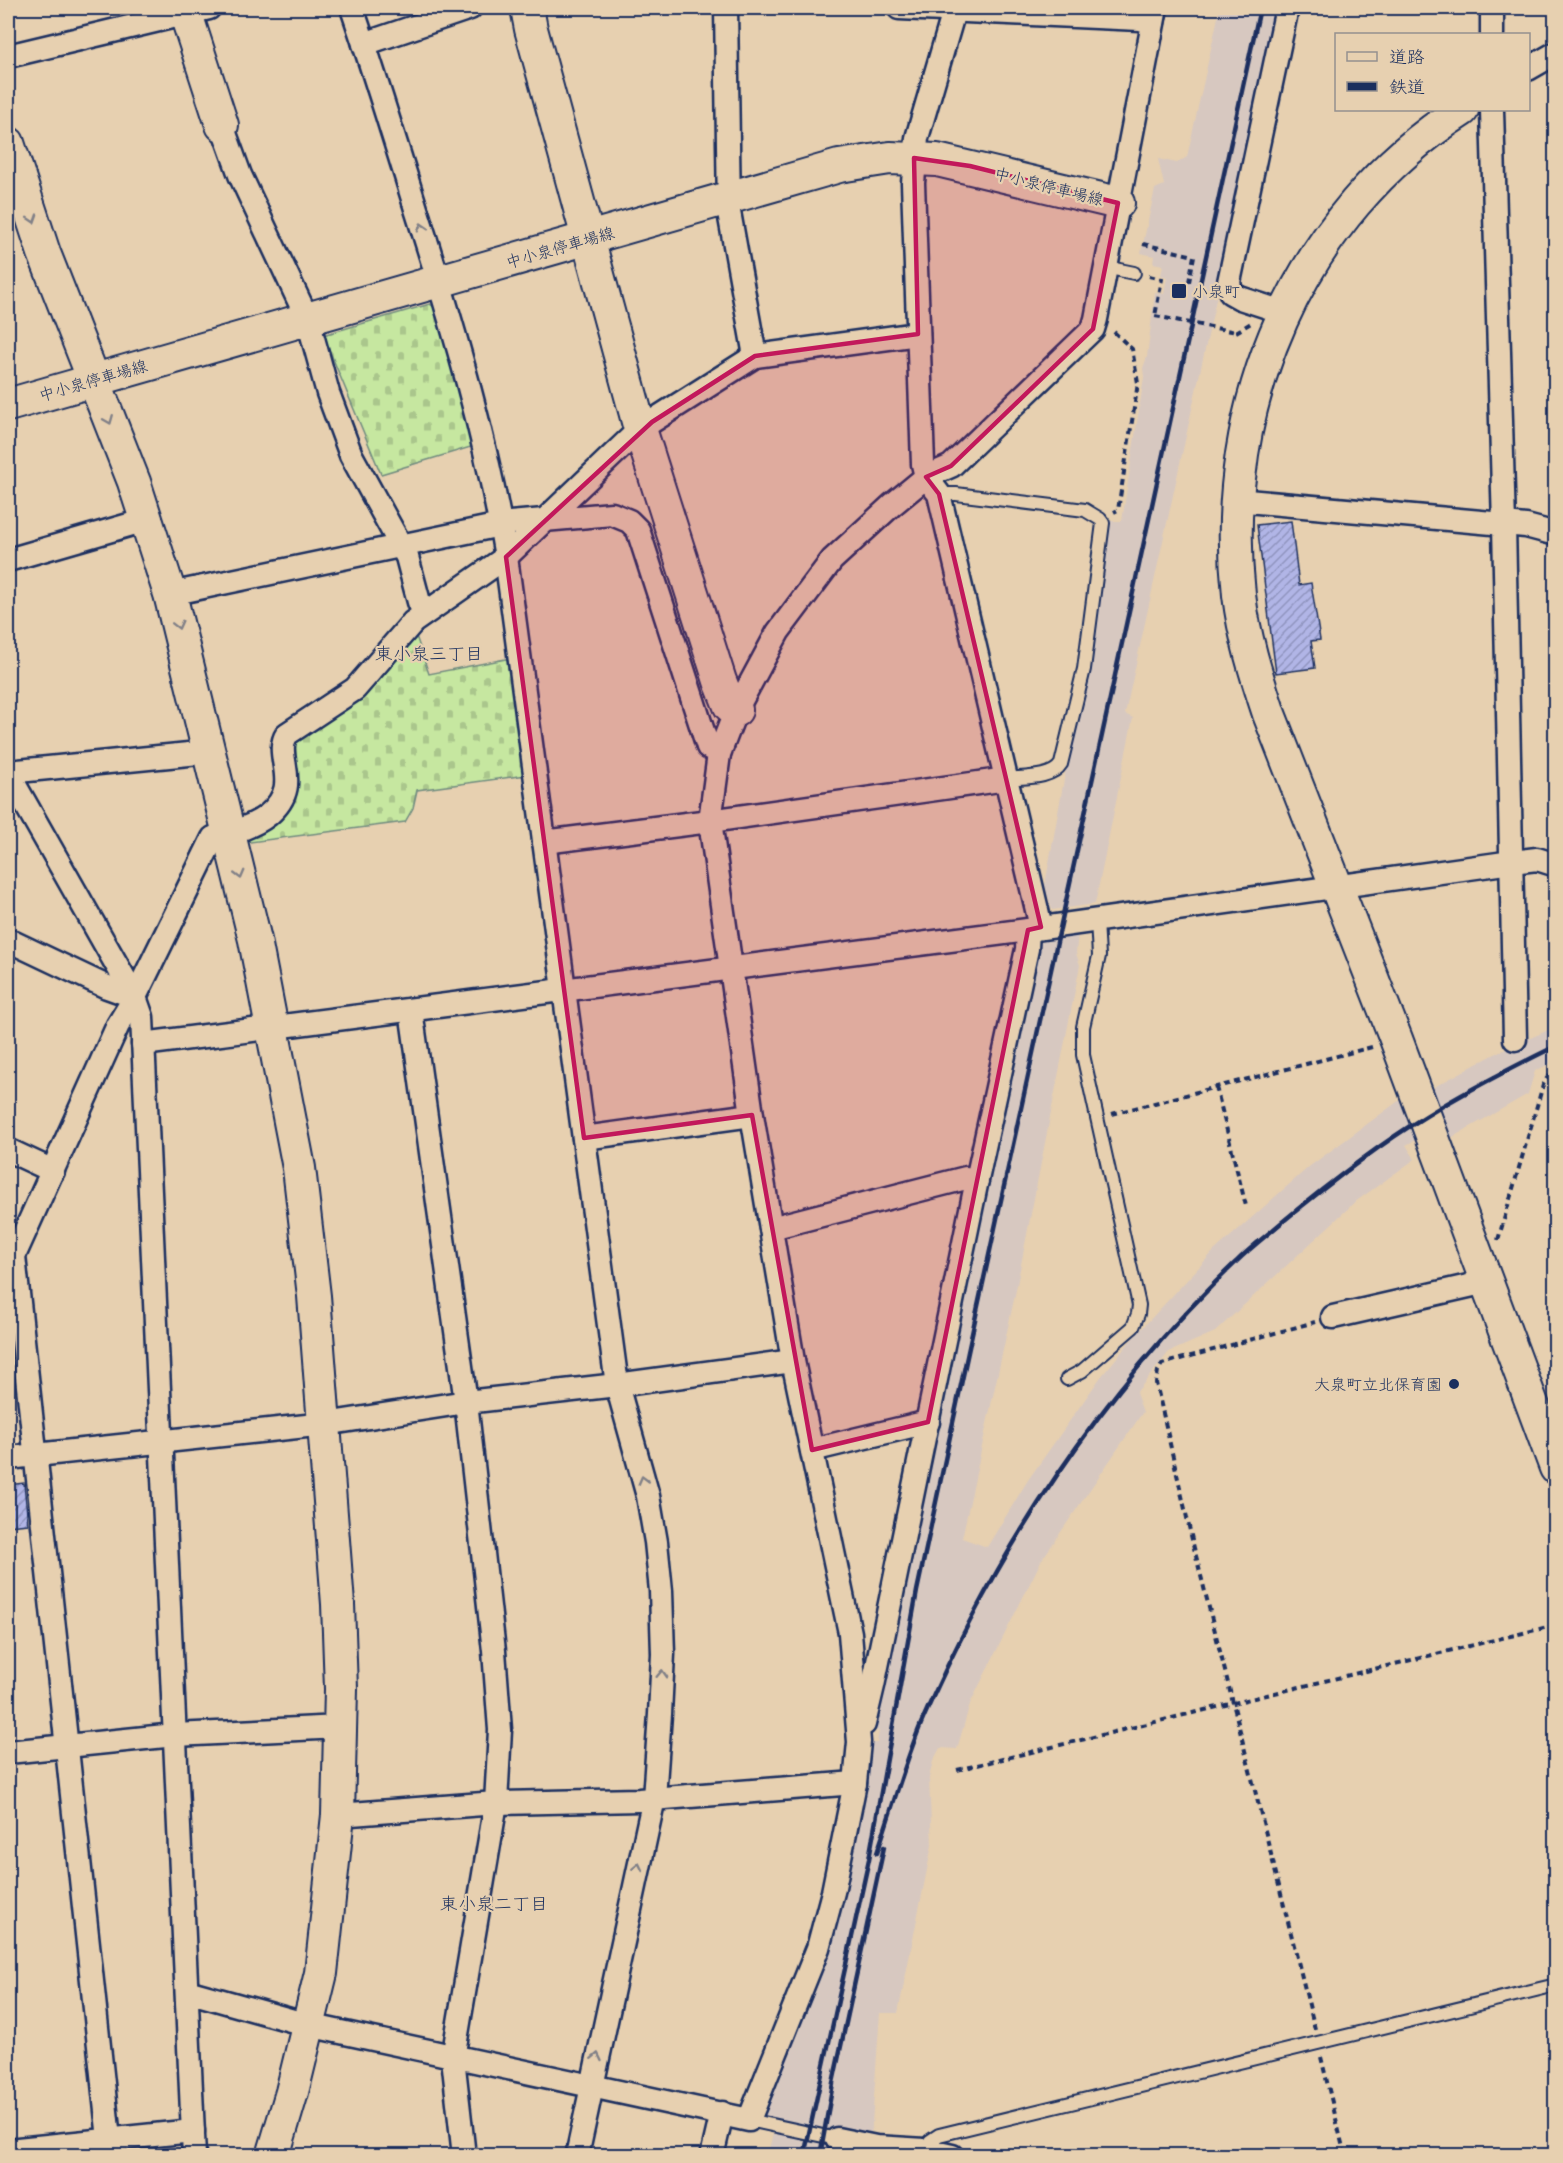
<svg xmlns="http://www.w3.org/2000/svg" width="1563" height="2163" font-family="'Comic Neue','Klee One',sans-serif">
  <defs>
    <pattern id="cemetery-stones" width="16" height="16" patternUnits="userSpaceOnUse" patternTransform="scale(1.5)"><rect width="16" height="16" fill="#c6e7a0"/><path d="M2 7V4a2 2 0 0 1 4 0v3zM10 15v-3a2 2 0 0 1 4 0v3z" fill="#aac68c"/></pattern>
    <pattern id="building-hatch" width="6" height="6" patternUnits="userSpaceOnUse" patternTransform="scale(1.5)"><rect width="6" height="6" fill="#b1b5e6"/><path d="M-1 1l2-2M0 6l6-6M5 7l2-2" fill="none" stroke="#8f94be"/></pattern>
  </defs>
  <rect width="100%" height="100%" fill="#e7d0b0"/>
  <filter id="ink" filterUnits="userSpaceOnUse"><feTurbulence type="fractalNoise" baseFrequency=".0167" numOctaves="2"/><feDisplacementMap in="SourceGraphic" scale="12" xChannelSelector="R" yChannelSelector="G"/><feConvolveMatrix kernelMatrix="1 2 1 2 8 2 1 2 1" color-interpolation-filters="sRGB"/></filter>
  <g filter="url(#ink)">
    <g fill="#d7c8c0">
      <path d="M1220,8h60l-155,706 8,4 -38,186 -43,6 -7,-25 20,-111 24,-98 21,-155h12l22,-144 -1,-9 4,-11 8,-65 9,2 3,-17 -6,-2 2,-10 -10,-2 1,-7 -13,-3 14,-64 9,-4 -6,-26 19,4 10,-6z"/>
      <path d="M1078,933l-2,20 4,12 -65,330 -53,243 25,9 41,-67 72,-102 33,-40 81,-87 96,-85 94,-69 1,14 5,4 9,23 -13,7 9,14 -60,43 -140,130 -46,20 -33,41 7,19 -102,149 -71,143 -13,45 -17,-1 -7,13 -4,17 3,67 -34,168h-18l-9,125 -45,-5 -62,-16 -5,-7 89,-254 23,-113h6l2,-12 -8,-1 166,-793z"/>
      <path d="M1555,1027v34l-20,10 -7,23 -77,44 -6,-17 -5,-3 -6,-21v-10l61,-33z"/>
      <path d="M786,2133l41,8 39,15h-99l6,-22z"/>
    </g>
    <g fill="url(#cemetery-stones)" stroke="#708b7f" stroke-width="1.5">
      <path d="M430,304l9,7 35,135 -93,28 -58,-139z"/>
      <path d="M416,636l13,38 82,-16 15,117 -109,15 -4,18 -8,14 -155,20 -3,-3c15,-8 36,-20 45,-35 8,-13 1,-47 -1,-62l84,-60z"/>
    </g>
    <g fill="url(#building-hatch)" stroke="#1b2f5e" stroke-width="1.5">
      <path d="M1291,521l8,64 12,-2 9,57 -9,1 4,27 -39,5 -19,-148z"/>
      <path d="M24,1483l4,41 -20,2v-41z"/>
    </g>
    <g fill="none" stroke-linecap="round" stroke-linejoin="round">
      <defs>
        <g id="lane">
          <path d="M1105,267l29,6"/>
          <path d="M939,494h17l129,16 15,9 3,4 -19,146 -23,95c-9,15 -38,13 -54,15"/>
          <path d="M1067,1379l15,-8 51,-44 5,-13 1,-9 -56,-250v-28l16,-71 -2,-36"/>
          <path d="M749,2120l88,19"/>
          <path d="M925,2150l5,-9 9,-6 617,-150"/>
        </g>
        <g id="street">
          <path d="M352,8c23,67 44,136 65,204 36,113 70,228 89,345l111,828 31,111 8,46 5,49 2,63 -3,60 -6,84 -77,358"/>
          <path d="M726,8l3,204 26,144"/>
          <path d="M899,8l241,11 13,3"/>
          <path d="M955,8l-38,130 -4,45 10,281 3,13 13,17 102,433"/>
          <path d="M1492,8v26"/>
          <path d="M364,44l106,-36"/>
          <path d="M8,56l201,-48"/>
          <path d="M1528,69l28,-16"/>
          <path d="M1492,110l12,415 11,514"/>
          <path d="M222,125l18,50 68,145 20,73 23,62 56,102 12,45 5,11"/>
          <path d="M1286,313l-46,-15 -9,-5 -2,-11 58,-274"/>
          <path d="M1236,500l290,26 30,8"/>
          <path d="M8,560l138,-40"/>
          <path d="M170,594l340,-71 102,-9 17,7 9,9 70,217 11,7"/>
          <path d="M8,772l201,-20"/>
          <path d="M8,773l127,224 7,20 52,1139"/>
          <path d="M544,842l166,-21 297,-42"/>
          <path d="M8,940l99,47 28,10"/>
          <path d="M411,1010l55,392 28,249 6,79 -4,73 -43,255 11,98"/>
          <path d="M143,1044l885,-114 484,-68 25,-3 19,6"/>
          <path d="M584,1138l168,-23"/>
          <path d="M8,1150l45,21"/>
          <path d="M771,1228l195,-50 11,2"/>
          <path d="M1333,1317l140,-32 14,-5"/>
          <path d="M812,1450l116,-28"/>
          <path d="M8,1458l317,-34 141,-22 151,-17 176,-24"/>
          <path d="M864,1724l9,-38 104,-506 50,-231 1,-19"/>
          <path d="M8,1752l167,-17 165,-8"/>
          <path d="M338,1815l158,-12 143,-3 216,-17"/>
          <path d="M187,1991l121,34 441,95 69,-172 15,-56 22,-109 4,-41 -9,-109 -57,-272 -41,-246 -42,-294 9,-67 17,-44 42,-78 54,-72 60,-55 34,-28 25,-11 142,-137 3,-10 60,-311"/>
          <path d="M109,2139l-95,-883 104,-231 17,-28 78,-159c5,-3 11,-4 17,-5 13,-4 28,-10 38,-18 37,-31 4,-58 19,-81l68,-45 58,-67 93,-65 134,-128 115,-73 163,-22"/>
          <path d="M837,2139l39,8 49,3 27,6"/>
          <path d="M8,2150l185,-19"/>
          <path d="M712,2156l10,-43"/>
        </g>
        <g id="secondary">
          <path d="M184,8l38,117"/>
          <path d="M527,8l4,21 109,400 80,252 10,25 6,4"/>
          <path d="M1462,110c-163,104 -244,295 -223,485 5,41 17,80 30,119l127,325 160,429"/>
          <path d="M8,143l36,110 90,229 36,112 85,346 44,228 15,128 24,308 3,85 -3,126 -17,158 -29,119 -19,64"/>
          <path d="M8,405l831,-239 51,-8 47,2 181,43"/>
        </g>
      </defs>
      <use href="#lane" stroke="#1b2f5e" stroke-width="16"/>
      <use href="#street" stroke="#1b2f5e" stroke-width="27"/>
      <use href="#secondary" stroke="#1b2f5e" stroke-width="36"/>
      <g stroke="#1b2f5e" stroke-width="4" stroke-dasharray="6 4.5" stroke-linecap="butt">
        <path d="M1143,244l51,12 -6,31"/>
        <path d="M1149,276l13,3 -7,37"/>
        <path d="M1114,332l18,17 6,34 -20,127 -4,2"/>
        <path d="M1236,332l15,-9"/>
        <path d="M1216,1087l30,119"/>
        <path d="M1112,1114l260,-67"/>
        <path d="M1498,1240l45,-155 4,-7 8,-6"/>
        <path d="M957,1770l599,-145"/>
        <path d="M1315,2029l-122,-485 -37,-161 2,-12 4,-7 153,-42"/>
        <path d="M1321,2057l24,99"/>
      </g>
      <use href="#lane" stroke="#e7d0b0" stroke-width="12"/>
      <use href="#street" stroke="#e7d0b0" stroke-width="22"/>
      <use href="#secondary" stroke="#e7d0b0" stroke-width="32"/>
      <g stroke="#1b2f5e" stroke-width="4.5">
        <path d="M877,1853c15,-44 28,-92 46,-134 74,-169 179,-329 313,-457 14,-14 30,-26 45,-39 46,-38 94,-76 145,-107 42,-26 85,-48 130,-70"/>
        <path d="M804,2156l65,-297 48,-268 51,-239 292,-1344"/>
        <path d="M820,2156l13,-73 51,-236"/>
      </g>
      <path stroke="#1b2f5e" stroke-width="4" stroke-dasharray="6 4.5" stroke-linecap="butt" d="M1155,316l81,16"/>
    </g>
    <defs><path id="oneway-chevron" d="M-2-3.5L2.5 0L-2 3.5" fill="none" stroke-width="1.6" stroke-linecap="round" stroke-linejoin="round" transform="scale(1.5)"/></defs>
    <g stroke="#818087">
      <use href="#oneway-chevron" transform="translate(33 219) rotate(72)"/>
      <use href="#oneway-chevron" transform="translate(422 227) rotate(-107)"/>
      <use href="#oneway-chevron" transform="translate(109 420) rotate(68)"/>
      <use href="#oneway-chevron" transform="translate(178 625) rotate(76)"/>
      <use href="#oneway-chevron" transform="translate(240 875) rotate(75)"/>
      <use href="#oneway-chevron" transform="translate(643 1480) rotate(-105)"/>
      <use href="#oneway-chevron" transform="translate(662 1674) rotate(-88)"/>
      <use href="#oneway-chevron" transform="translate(638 1867) rotate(-78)"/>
      <use href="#oneway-chevron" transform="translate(597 2057) rotate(-78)"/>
    </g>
  </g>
  <path fill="#c2185b" fill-opacity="0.2" stroke="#c2185b" stroke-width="4.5" stroke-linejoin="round" d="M914,158l56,8 148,37 -25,126 -142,137 -25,11 13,17 102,433 -13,3 -100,492 -116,28 -60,-335 -168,23 -78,-581 146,-135 103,-66 163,-22z"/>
  <g fill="#1b2f5e" stroke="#e7d0b0" stroke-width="2">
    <rect x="1171" y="283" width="16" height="16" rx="3"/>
    <circle cx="1454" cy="1384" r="6"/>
  </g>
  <g text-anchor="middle" stroke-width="4.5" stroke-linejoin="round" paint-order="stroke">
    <g font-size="16" fill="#1b2f5e" stroke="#e7d0b0">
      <text transform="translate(1049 186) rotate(14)" y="6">中小泉停車場線</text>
      <text transform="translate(560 247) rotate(-16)" y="6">中小泉停車場線</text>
      <text transform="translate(93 380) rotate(-16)" y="6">中小泉停車場線</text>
    </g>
    <g font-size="16" fill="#1b2f5e" stroke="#e7d0b0" text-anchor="start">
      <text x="1192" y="297">小泉町</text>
      <text x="1442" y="1390" text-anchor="end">大泉町立北保育園</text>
    </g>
    <g font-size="18" fill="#1b2f5e" stroke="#e7d0b0">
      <text x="429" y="660">東小泉三丁目</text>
      <text x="494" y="1910">東小泉二丁目</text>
    </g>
  </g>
  <rect width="1563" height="2163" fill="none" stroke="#e7d0b0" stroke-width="30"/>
  <rect x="15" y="15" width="1533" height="2133" fill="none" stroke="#1b2f5e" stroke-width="2" filter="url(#ink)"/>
  <rect x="1335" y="33" width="195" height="78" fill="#e7d0b0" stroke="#95908f" stroke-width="1.5"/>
  <rect x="1347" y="52" width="30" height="9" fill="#e7d0b0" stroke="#95908f" stroke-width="1.5"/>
  <text x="1389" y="63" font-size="18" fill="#1b2f5e">道路</text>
  <rect x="1347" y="82" width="30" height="9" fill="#1b2f5e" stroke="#95908f" stroke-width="1.5"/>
  <text x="1389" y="93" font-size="18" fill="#1b2f5e">鉄道</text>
</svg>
